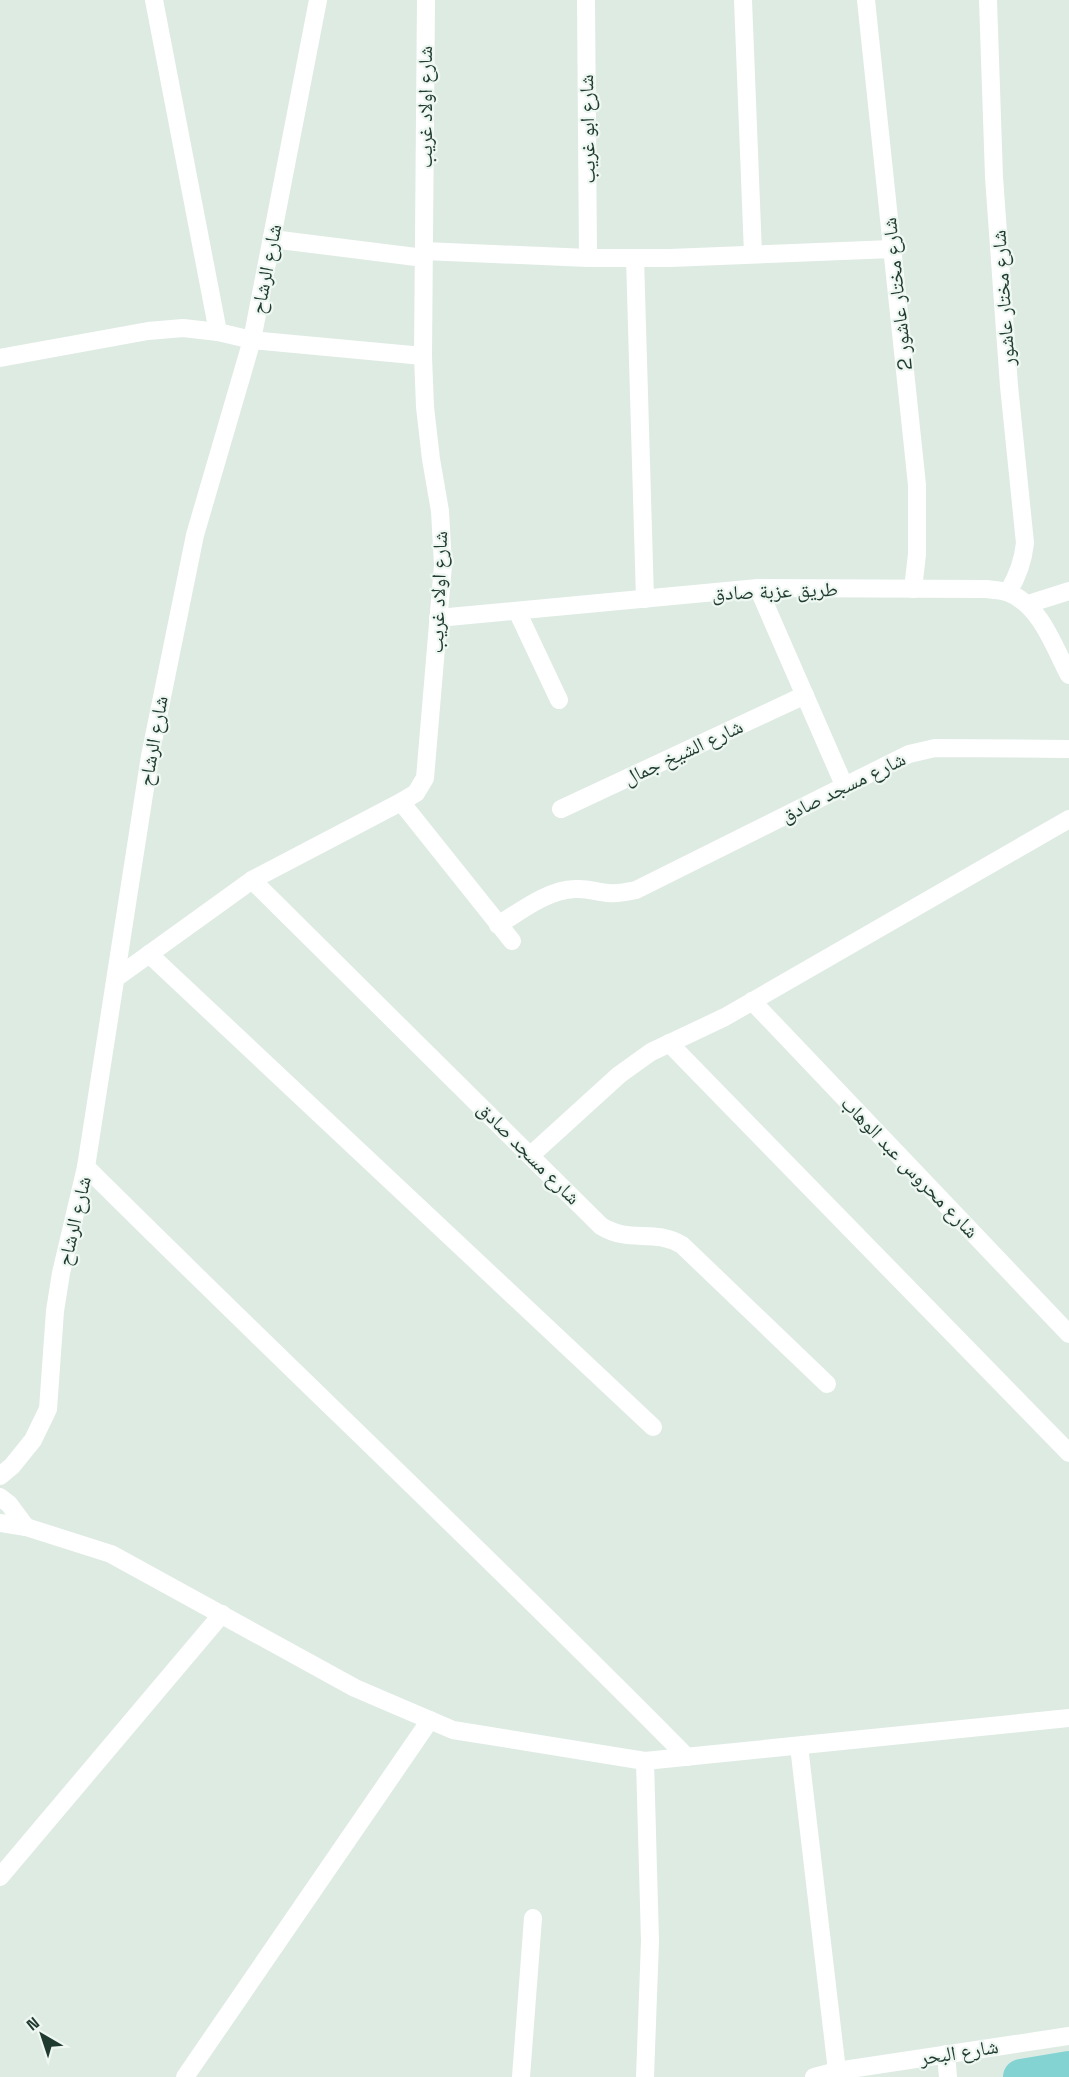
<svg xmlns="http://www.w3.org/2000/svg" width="1069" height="2077" font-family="'Space Grotesk','Noto Naskh Arabic',sans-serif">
  <rect width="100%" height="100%" fill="#deebe3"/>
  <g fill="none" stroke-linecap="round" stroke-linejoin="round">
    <path stroke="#83d3d3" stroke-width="36" d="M1021,2077l48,-8"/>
    <g stroke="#fff" stroke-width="18">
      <path d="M154,0l64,332"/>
      <path d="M586,0l2,258"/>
      <path d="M743,0l10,254"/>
      <path d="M866,0l51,485v69l-4,35"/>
      <path d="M988,0l6,177 15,209 16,157c-2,19 -7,33 -17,49"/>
      <path d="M272,239l152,19"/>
      <path d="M424,251l164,7h82l222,-9"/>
      <path d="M635,258l10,341"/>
      <path d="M0,358l148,-27 35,-3 35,4 34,8 171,16"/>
      <path d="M758,588l86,197"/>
      <path d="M1028,604l41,-13"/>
      <path d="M517,611l42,89"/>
      <path d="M438,618l320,-30 228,1c7,1 17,1 23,4 32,13 45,54 60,82"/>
      <path d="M401,802l111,139"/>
      <path d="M561,809l244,-114"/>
      <path d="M252,880l349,346c29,18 52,2 81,19l145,139"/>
      <path d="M498,925c23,-14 49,-35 77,-36 12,-1 22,3 33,4 10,1 19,-1 28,-3l273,-136 26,-6 134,1"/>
      <path d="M149,954l504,473"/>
      <path d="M116,978l136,-98 149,-78 15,-9 9,-15 18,-213 -3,-54 -9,-52 -6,-52 -2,-51 3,-356"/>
      <path d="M752,1001l317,333"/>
      <path d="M669,1043l400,410"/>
      <path d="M531,1155l88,-80 32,-23 74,-35 344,-198"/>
      <path d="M86,1167c199,198 404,390 601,590"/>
      <path d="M0,1476l12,-10 21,-26 15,-31 7,-98 6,-38 25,-106 64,-411 45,-221 57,-195 66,-340"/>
      <path d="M0,1497l9,7 17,23"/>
      <path d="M0,1523l26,4 85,27 244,134 98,42 192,31 424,-43"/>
      <path d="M799,1746l38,325"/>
      <path d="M645,1761l5,180 -5,136"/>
      <path d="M0,1877l222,-263"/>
      <path d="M946,2054l2,23"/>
      <path d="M185,2077l245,-357"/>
      <path d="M521,2077l12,-159"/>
      <path d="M814,2077l23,-6 232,-35"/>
    </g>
  </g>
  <g text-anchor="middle" stroke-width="4.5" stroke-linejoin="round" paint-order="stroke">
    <g font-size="20" fill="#1f3b2f" stroke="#eff7f2">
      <text transform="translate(425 107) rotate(-90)" y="7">شارع اولاد غريب</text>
      <text transform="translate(587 129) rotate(-91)" y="7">شارع ابو غريب</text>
      <text transform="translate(266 269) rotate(-79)" y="7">شارع الرشاح</text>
      <text transform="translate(897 294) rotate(-96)" y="7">شارع مختار عاشور 2</text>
      <text transform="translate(1003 298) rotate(-94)" y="7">شارع مختار عاشور</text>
      <text transform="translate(775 591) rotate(-2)" y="7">طريق عزبة صادق</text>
      <text transform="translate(438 592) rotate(-88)" y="7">شارع اولاد غريب</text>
      <text transform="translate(153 741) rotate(-80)" y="7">شارع الرشاح</text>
      <text transform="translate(683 752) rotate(-25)" y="7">شارع الشيخ جمال</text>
      <text transform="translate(843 787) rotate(-26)" y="7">شارع مسجد صادق</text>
      <text transform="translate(529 1153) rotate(45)" y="7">شارع مسجد صادق</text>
      <text transform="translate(910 1167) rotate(46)" y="7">شارع محروس عبد الوهاب</text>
      <text transform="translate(74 1221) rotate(-77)" y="7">شارع الرشاح</text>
      <text transform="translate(959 2052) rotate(-9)" y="7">شارع البحر</text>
    </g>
  </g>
  <g transform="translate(42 2035) rotate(321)" stroke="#eff7f2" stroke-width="4.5" paint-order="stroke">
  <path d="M0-4.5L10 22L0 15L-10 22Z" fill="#1f3b2f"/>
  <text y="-9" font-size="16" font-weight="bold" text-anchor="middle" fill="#1f3b2f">N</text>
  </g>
</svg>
